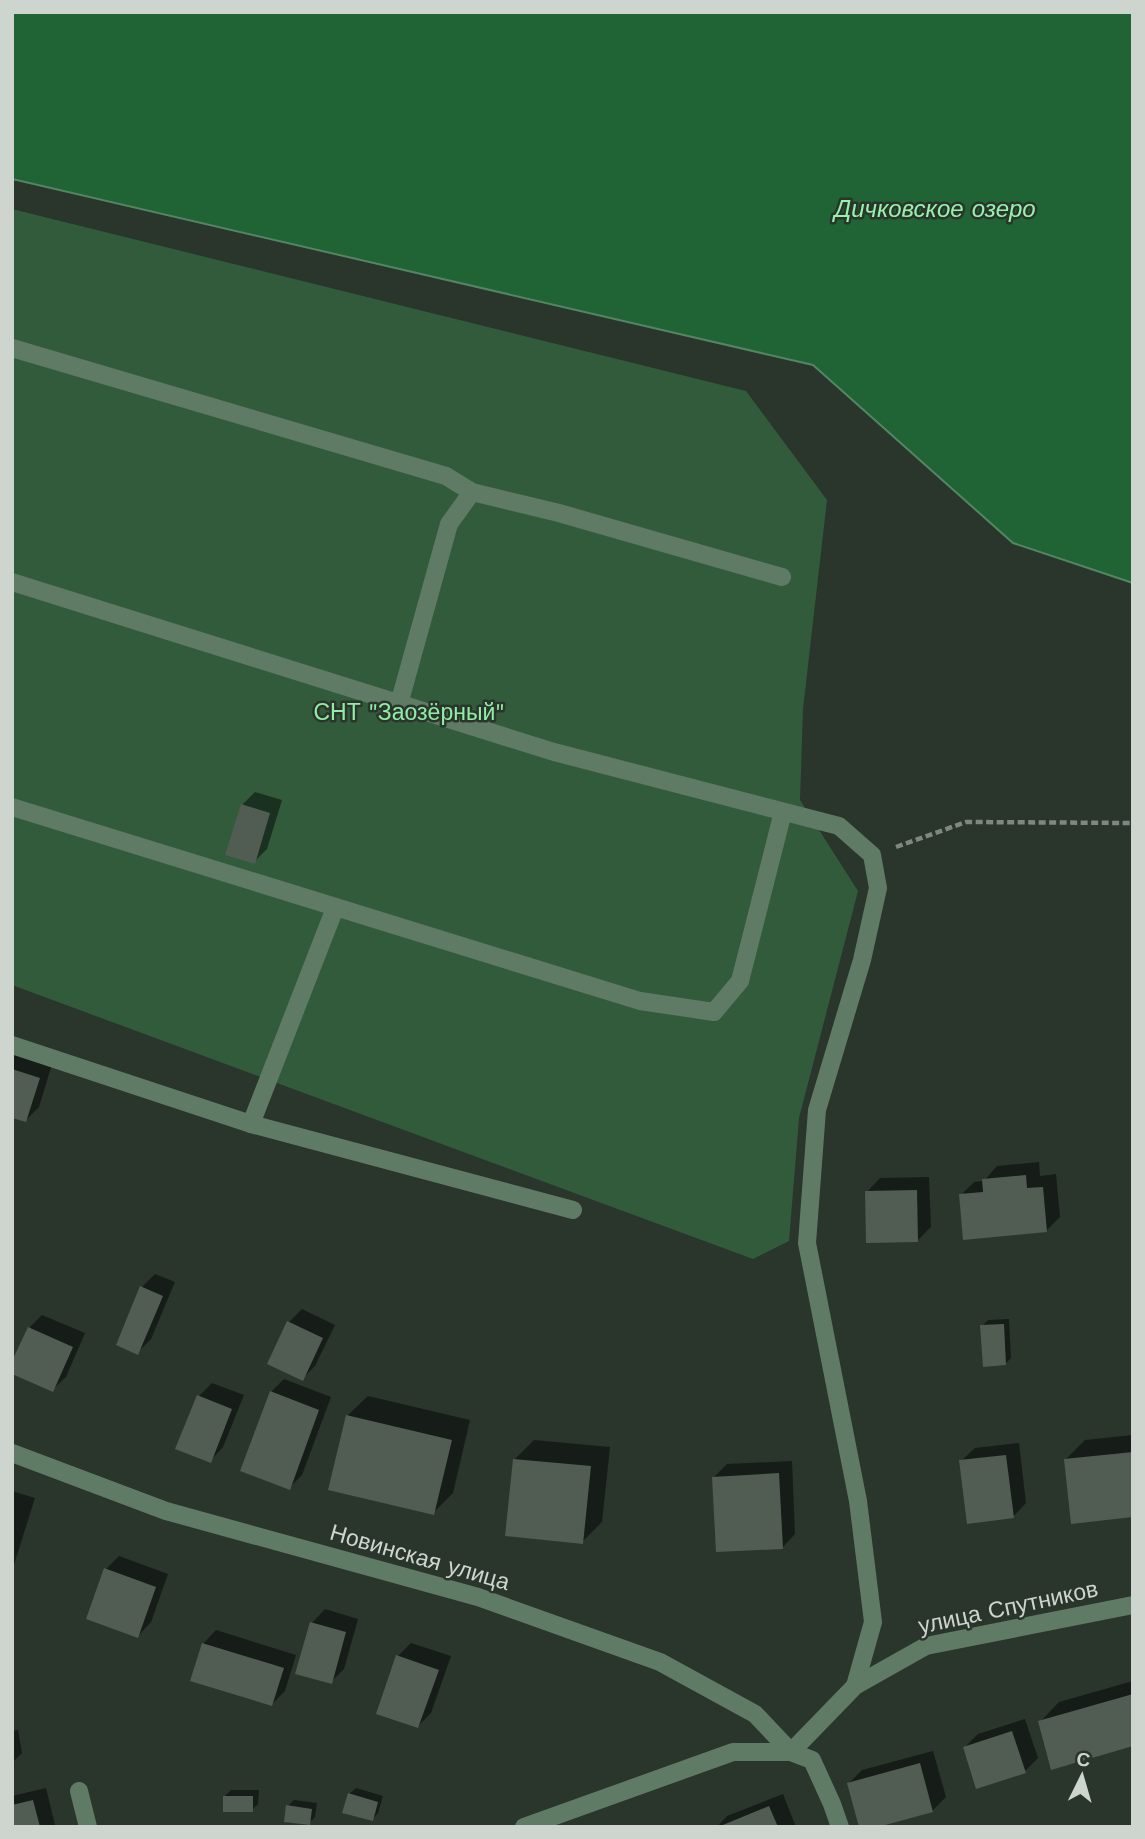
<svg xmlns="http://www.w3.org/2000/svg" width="1145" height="1839" font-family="'Work Sans',sans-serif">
  <rect width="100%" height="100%" fill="#2a352c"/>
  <path fill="#325b3c" d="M12,209l734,182 81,109 -24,209 -3,91 58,91 -59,227 -10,123 -36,18 -741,-274z"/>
  <path fill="#206335" stroke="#548563" stroke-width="2" d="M12,12h1121v571l-120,-40 -200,-178 -801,-186z"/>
  <g fill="#0007">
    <path d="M255,792l27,8 -15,49 -13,13 -12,-57z"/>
    <path d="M12,1052l40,12 -13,43 -13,13 -14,-4z"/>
    <path d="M1039,1162l1,14 16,-2 4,43 -14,14 -85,-36 13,-13 10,-1 13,-15z"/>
    <path d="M929,1177l2,50 -13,13 -51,-48 13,-14z"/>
    <path d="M155,1274l20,8 -24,57 -13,13 4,-65z"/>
    <path d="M302,1309l33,16 -20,41 -13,13 -13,-57z"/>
    <path d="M42,1315l43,18 -19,44 -14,13 -23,-62z"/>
    <path d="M1009,1319l2,39 -6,6 -23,-38 6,-6z"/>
    <path d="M284,1379l47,18 -29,78 -13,13 -18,-96z"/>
    <path d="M212,1383l32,12 -21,52 -13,14 -11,-65z"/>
    <path d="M368,1396l102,24 -17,73 -20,20 -85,-98z"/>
    <path d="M1133,1435v80l-68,-55 20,-20z"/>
    <path d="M534,1440l76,7 -8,75 -20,20 -68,-82z"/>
    <path d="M1019,1443l7,60 -13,14 -52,-56 14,-13z"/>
    <path d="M792,1461l3,73 -13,14 -68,-71 13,-13z"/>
    <path d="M12,1491l23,7 -23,73z"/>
    <path d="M119,1556l49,18 -17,48 -13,14 -32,-67z"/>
    <path d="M325,1609l33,10 -14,50 -13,13 -19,-59z"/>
    <path d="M216,1630l80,25 -11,36 -13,13 -69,-60z"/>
    <path d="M411,1643l40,13 -20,57 -13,13 -20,-70z"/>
    <path d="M1133,1681v63l-93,-22 19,-20z"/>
    <path d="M1025,1719l13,39 -13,13 -60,-24 13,-13z"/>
    <path d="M18,1730l4,23 -10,10v-32z"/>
    <path d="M933,1751l13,46 -13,13 -62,17 -22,-44 13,-13z"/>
    <path d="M46,1788l9,37 -43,2v-31z"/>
    <path d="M356,1788l27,8 -5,17 -6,7 -23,-26z"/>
    <path d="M231,1790h28l-1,14 -6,6 -28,-13z"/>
    <path d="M783,1794l13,33h-79l10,-11z"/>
    <path d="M294,1800l23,3 -2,14 -6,6 -21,-17z"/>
  </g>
  <g fill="#515d53">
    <path d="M241,804l29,9 -15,51 -30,-9z"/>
    <path d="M12,1069l28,9 -14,44 -14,-4z"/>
    <path d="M1026,1175l1,13 16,-1 4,45 -84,8 -4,-46 24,-2 -1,-13z"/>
    <path d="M917,1190l1,52 -52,1 -1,-52z"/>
    <path d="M140,1286l23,10 -25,59 -22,-10z"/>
    <path d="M287,1321l36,17 -20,43 -36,-17z"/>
    <path d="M1004,1324l2,41 -23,2 -3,-42z"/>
    <path d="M28,1327l45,20 -20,45 -41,-18v-13z"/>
    <path d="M270,1391l49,19 -29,80 -50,-19z"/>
    <path d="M197,1395l35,14 -21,54 -36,-14z"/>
    <path d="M346,1415l106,25 -18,75 -106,-25z"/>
    <path d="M1133,1452v65l-62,7 -7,-65z"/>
    <path d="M1006,1455l8,63 -47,6 -8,-64z"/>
    <path d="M513,1459l78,7 -8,78 -78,-8z"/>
    <path d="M779,1473l4,76 -67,3 -4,-75z"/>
    <path d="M104,1568l52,19 -18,51 -52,-19z"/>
    <path d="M310,1622l36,10 -14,52 -37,-10z"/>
    <path d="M202,1643l82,25 -12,38 -82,-25z"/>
    <path d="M396,1655l43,15 -21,58 -42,-14z"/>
    <path d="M1133,1694v52l-82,24 -13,-49z"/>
    <path d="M1012,1731l14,42 -50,16 -13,-42z"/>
    <path d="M920,1763l13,49 -55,15h-19l-12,-44z"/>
    <path d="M348,1793l30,9 -5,19 -31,-8z"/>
    <rect x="223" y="1796" width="30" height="16"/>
    <path d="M33,1800l7,27h-28v-22z"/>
    <path d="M286,1805l26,4 -2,16 -26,-3z"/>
    <path d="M769,1806l9,21h-60z"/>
  </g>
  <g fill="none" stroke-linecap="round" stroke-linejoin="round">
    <path stroke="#7f8880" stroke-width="4.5" stroke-dasharray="7 3.5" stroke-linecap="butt" d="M896,847l70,-25 167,1"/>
    <g stroke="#607b65" stroke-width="18">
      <path d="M12,348l434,128 26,16 87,21 223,64"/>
      <path d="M12,582l542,170 285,74 33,29 6,33 -16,72 -45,150 -10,133 51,258 15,121 -18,64"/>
      <path d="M399,704l50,-180 23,-32"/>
      <path d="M12,807l628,194 74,11 26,-31 43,-169"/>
      <path d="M12,1045l239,79 322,86"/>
      <path d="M251,1124l84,-216"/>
      <path d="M12,1453l154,58 312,86 182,65 95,52 36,38 21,8 20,44 8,23"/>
      <path d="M79,1791l9,36"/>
      <path d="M524,1827l209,-75h58l64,-66 71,-40 207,-41"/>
    </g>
  </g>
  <g text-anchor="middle" stroke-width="5" stroke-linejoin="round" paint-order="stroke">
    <g font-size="23" fill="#91eca6" stroke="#2a352c">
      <text x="409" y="720">СНТ "Заозёрный"</text>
    </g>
    <g font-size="23" fill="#ced5cf" stroke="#2a352c">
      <text transform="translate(420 1557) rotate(16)" y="8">Новинская улица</text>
      <text transform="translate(1008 1607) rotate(-12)" y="8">улица Спутников</text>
    </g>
    <g font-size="24" font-style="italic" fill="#96f1ab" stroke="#2a352c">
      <text x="935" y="217">Дичковское озеро</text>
    </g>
  </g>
  <rect width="1145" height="1839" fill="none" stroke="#ced5cf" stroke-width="28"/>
  <g transform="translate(1082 1776) rotate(5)" stroke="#2a352c" stroke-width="5" paint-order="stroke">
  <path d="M0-5L12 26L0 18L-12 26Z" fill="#ced5cf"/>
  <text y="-10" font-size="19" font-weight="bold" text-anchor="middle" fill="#ced5cf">С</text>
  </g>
</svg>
